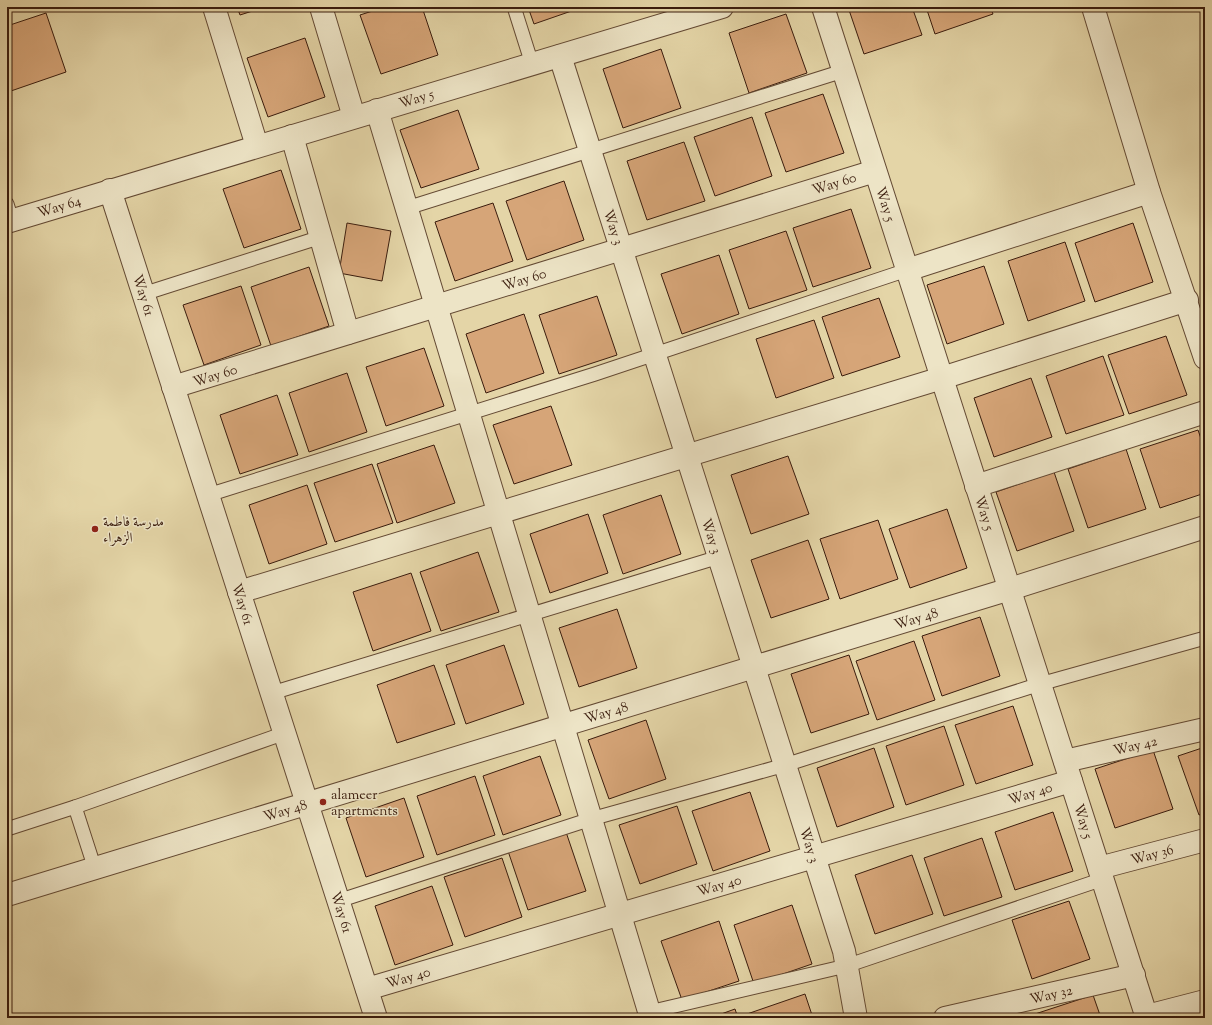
<svg xmlns="http://www.w3.org/2000/svg" width="1212" height="1025" font-family="'Sorts Mill Goudy',Amiri,serif">
  <rect width="100%" height="100%" fill="#e4d5a7"/>
  <filter id="stains"><feTurbulence type="fractalNoise" baseFrequency=".005" numOctaves="4"/><feColorMatrix values="0 0 0 0 .2 0 0 0 0 .09 0 0 0 0 .02 0 0 0 .5 -.17"/></filter>
  <radialGradient id="worn" r=".72"><stop offset=".6" stop-color="#630" stop-opacity="0"/><stop offset="1" stop-color="#630" stop-opacity=".3"/></radialGradient>
  <g fill="#d6a578" stroke="#3a1c0d">
    <path d="M237,7h28l-25,8z"/>
    <path d="M385,7h37l16,48 -57,19 -21,-59z"/>
    <path d="M528,7h55l-49,17z"/>
    <path d="M848,7h64l10,28 -58,19z"/>
    <path d="M926,7h64l3,7 -58,20z"/>
    <path d="M46,13l20,59 -58,20 -1,-4v-62z"/>
    <path d="M786,14l21,59 -58,20 -20,-60z"/>
    <path d="M305,38l20,59 -57,20 -21,-59z"/>
    <path d="M661,49l20,59 -58,20 -20,-59z"/>
    <path d="M823,94l21,59 -58,19 -21,-59z"/>
    <path d="M458,110l21,59 -58,19 -21,-58z"/>
    <path d="M752,117l20,59 -57,20 -21,-59z"/>
    <path d="M684,142l21,59 -58,19 -20,-59z"/>
    <path d="M281,170l20,59 -57,19 -21,-59z"/>
    <path d="M564,181l20,59 -57,20 -21,-59z"/>
    <path d="M493,203l20,58 -58,20 -20,-59z"/>
    <path d="M851,209l20,59 -58,19 -20,-59z"/>
    <path d="M347,223l44,8 -9,50 -43,-8z"/>
    <path d="M1133,223l20,59 -58,20 -20,-59z"/>
    <path d="M786,231l21,59 -58,19 -20,-59z"/>
    <path d="M1065,242l20,59 -57,20 -20,-60z"/>
    <path d="M719,255l20,59 -57,20 -21,-60z"/>
    <path d="M984,266l20,58 -57,20 -20,-59z"/>
    <path d="M309,267l20,59 -58,20 -20,-59z"/>
    <path d="M241,286l20,59 -57,20 -21,-60z"/>
    <path d="M597,296l20,59 -58,19 -20,-59z"/>
    <path d="M879,298l21,59 -58,19 -20,-59z"/>
    <path d="M524,314l20,59 -58,20 -20,-59z"/>
    <path d="M814,320l20,58 -58,20 -20,-59z"/>
    <path d="M1166,336l21,59 -58,19 -21,-59z"/>
    <path d="M424,348l20,58 -58,20 -20,-59z"/>
    <path d="M1103,356l21,59 -58,19 -20,-58z"/>
    <path d="M347,373l20,59 -58,20 -20,-59z"/>
    <path d="M1031,378l21,59 -58,20 -20,-59z"/>
    <path d="M277,395l21,60 -58,19 -20,-59z"/>
    <path d="M551,406l21,59 -58,19 -21,-59z"/>
    <path d="M1198,430l7,20v43l-45,15 -20,-59z"/>
    <path d="M434,445l21,58 -58,20 -20,-59z"/>
    <path d="M1126,449l20,60 -58,19 -20,-59z"/>
    <path d="M788,456l21,58 -58,20 -20,-59z"/>
    <path d="M372,464l21,59 -58,19 -21,-59z"/>
    <path d="M1054,472l20,59 -57,20 -21,-59z"/>
    <path d="M307,485l20,59 -58,20 -20,-59z"/>
    <path d="M661,495l20,59 -58,20 -20,-59z"/>
    <path d="M947,509l20,59 -57,20 -21,-59z"/>
    <path d="M588,514l20,59 -58,20 -20,-59z"/>
    <path d="M878,520l20,59 -58,20 -20,-60z"/>
    <path d="M808,540l21,59 -58,19 -20,-58z"/>
    <path d="M478,552l21,60 -58,19 -21,-59z"/>
    <path d="M411,573l20,58 -58,20 -20,-59z"/>
    <path d="M617,609l20,59 -58,19 -20,-59z"/>
    <path d="M980,617l20,59 -58,20 -20,-60z"/>
    <path d="M914,641l21,59 -58,20 -21,-59z"/>
    <path d="M504,645l20,59 -58,20 -20,-59z"/>
    <path d="M849,655l20,59 -58,19 -20,-59z"/>
    <path d="M434,665l21,59 -58,19 -20,-58z"/>
    <path d="M1013,706l20,59 -57,19 -21,-59z"/>
    <path d="M646,720l20,59 -57,20 -21,-59z"/>
    <path d="M944,726l20,59 -58,20 -20,-59z"/>
    <path d="M1205,747v66l-6,2 -21,-59z"/>
    <path d="M874,748l20,59 -57,20 -20,-59z"/>
    <path d="M1153,750l20,59 -58,19 -20,-59z"/>
    <path d="M540,756l21,59 -58,20 -20,-59z"/>
    <path d="M475,776l20,59 -58,20 -20,-59z"/>
    <path d="M750,792l20,59 -57,20 -21,-60z"/>
    <path d="M404,798l20,59 -58,20 -20,-59z"/>
    <path d="M677,806l20,58 -57,20 -21,-59z"/>
    <path d="M1053,812l20,59 -58,19 -20,-58z"/>
    <path d="M566,832l20,59 -58,19 -20,-59z"/>
    <path d="M982,838l20,59 -58,19 -20,-58z"/>
    <path d="M912,855l21,59 -58,20 -20,-59z"/>
    <path d="M502,858l20,59 -57,20 -21,-60z"/>
    <path d="M432,886l21,59 -58,20 -20,-59z"/>
    <path d="M1069,901l21,58 -58,20 -20,-59z"/>
    <path d="M792,905l20,59 -58,20 -20,-59z"/>
    <path d="M719,921l20,60 -57,19 -21,-59z"/>
    <path d="M805,994l8,24h-64l-2,-4z"/>
    <path d="M1093,995l8,23h-64l-2,-4z"/>
    <path d="M735,1009l3,9h-28z"/>
  </g>
  <g fill="none" stroke-linecap="round" stroke-linejoin="round">
    <defs>
      <g id="service">
        <path d="M514,7l18,57"/>
        <path d="M7,204l5,16"/>
        <path d="M407,208l436,-137"/>
        <path d="M143,294l178,-57"/>
        <path d="M208,495l387,-121 312,-104"/>
        <path d="M272,693l447,-136"/>
        <path d="M75,807l20,62"/>
        <path d="M7,829l68,-22 210,-74"/>
        <path d="M338,901l253,-82 194,-54 255,-81 165,-46"/>
        <path d="M649,1012l197,-46 257,-87"/>
      </g>
      <g id="minor">
        <path d="M214,7l43,139"/>
        <path d="M321,7l33,110"/>
        <path d="M823,7l324,1011"/>
        <path d="M1093,7l56,185 56,166"/>
        <path d="M560,56l284,895 12,67"/>
        <path d="M377,110l274,908"/>
        <path d="M292,136l56,197"/>
        <path d="M110,190l266,828"/>
        <path d="M7,222l715,-215"/>
        <path d="M907,270l242,-78"/>
        <path d="M173,387l702,-216"/>
        <path d="M976,486l229,-74"/>
        <path d="M239,592l703,-214 245,-78"/>
        <path d="M1065,761l140,-32"/>
        <path d="M1099,868l106,-28"/>
        <path d="M7,895l1003,-306 195,-62"/>
        <path d="M367,989l704,-208"/>
        <path d="M1147,1016l58,-15"/>
        <path d="M945,1018l189,-43"/>
      </g>
    </defs>
    <use href="#service" stroke="#644a34" stroke-width="15"/>
    <use href="#minor" stroke="#644a34" stroke-width="24"/>
    <use href="#service" stroke="#ede4c6" stroke-width="13"/>
    <use href="#minor" stroke="#ede4c6" stroke-width="22"/>
  </g>
  <g fill="#8f2418" stroke="#ede4c6" stroke-width="1.5">
    <circle cx="95" cy="529" r="4"/>
    <circle cx="323" cy="802" r="4"/>
  </g>
  <g text-anchor="middle" stroke-width="3" stroke-linejoin="round" paint-order="stroke">
    <g font-size="14" fill="#3a1c0d" stroke="#ede4c6">
      <text transform="translate(416 98) rotate(-17)" y="5">Way 5</text>
      <text transform="translate(834 183) rotate(-17)" y="5">Way 60</text>
      <text transform="translate(886 204) rotate(72)" y="5">Way 5</text>
      <text transform="translate(59 206) rotate(-17)" y="5">Way 64</text>
      <text transform="translate(614 227) rotate(72)" y="5">Way 3</text>
      <text transform="translate(524 279) rotate(-17)" y="5">Way 60</text>
      <text transform="translate(144 295) rotate(72)" y="5">Way 61</text>
      <text transform="translate(215 375) rotate(-17)" y="5">Way 60</text>
      <text transform="translate(985 513) rotate(72)" y="5">Way 5</text>
      <text transform="translate(712 536) rotate(72)" y="5">Way 3</text>
      <text transform="translate(243 604) rotate(72)" y="5">Way 61</text>
      <text transform="translate(916 618) rotate(-17)" y="5">Way 48</text>
      <text transform="translate(606 712) rotate(-17)" y="5">Way 48</text>
      <text transform="translate(1135 745) rotate(-13)" y="5">Way 42</text>
      <text transform="translate(1030 793) rotate(-17)" y="5">Way 40</text>
      <text transform="translate(285 810) rotate(-17)" y="5">Way 48</text>
      <text transform="translate(1084 821) rotate(73)" y="5">Way 5</text>
      <text transform="translate(810 845) rotate(73)" y="5">Way 3</text>
      <text transform="translate(1152 854) rotate(-15)" y="5">Way 36</text>
      <text transform="translate(719 885) rotate(-16)" y="5">Way 40</text>
      <text transform="translate(342 912) rotate(72)" y="5">Way 61</text>
      <text transform="translate(408 977) rotate(-16)" y="5">Way 40</text>
      <text transform="translate(1051 994) rotate(-13)" y="5">Way 32</text>
    </g>
    <g font-size="14" fill="#3a1c0d" stroke="#ede4c6" text-anchor="start">
      <text x="103" y="526">مدرسة فاطمة<tspan x="103" dy="16">الزهراء</tspan></text>
      <text x="331" y="799">alameer<tspan x="331" dy="16">apartments</tspan></text>
    </g>
  </g>
  <rect width="1212" height="1025" fill="none" stroke="#e4d5a7" stroke-width="24"/>
  <rect x="8" y="8" width="1196" height="1009" fill="none" stroke="#3a1c0d" stroke-width="2"/>
  <rect x="12" y="12" width="1188" height="1001" fill="none" stroke="#3a1c0d"/>
  <rect width="100%" height="100%" filter="url(#stains)"/>
  <rect width="100%" height="100%" fill="url(#worn)"/>
</svg>
